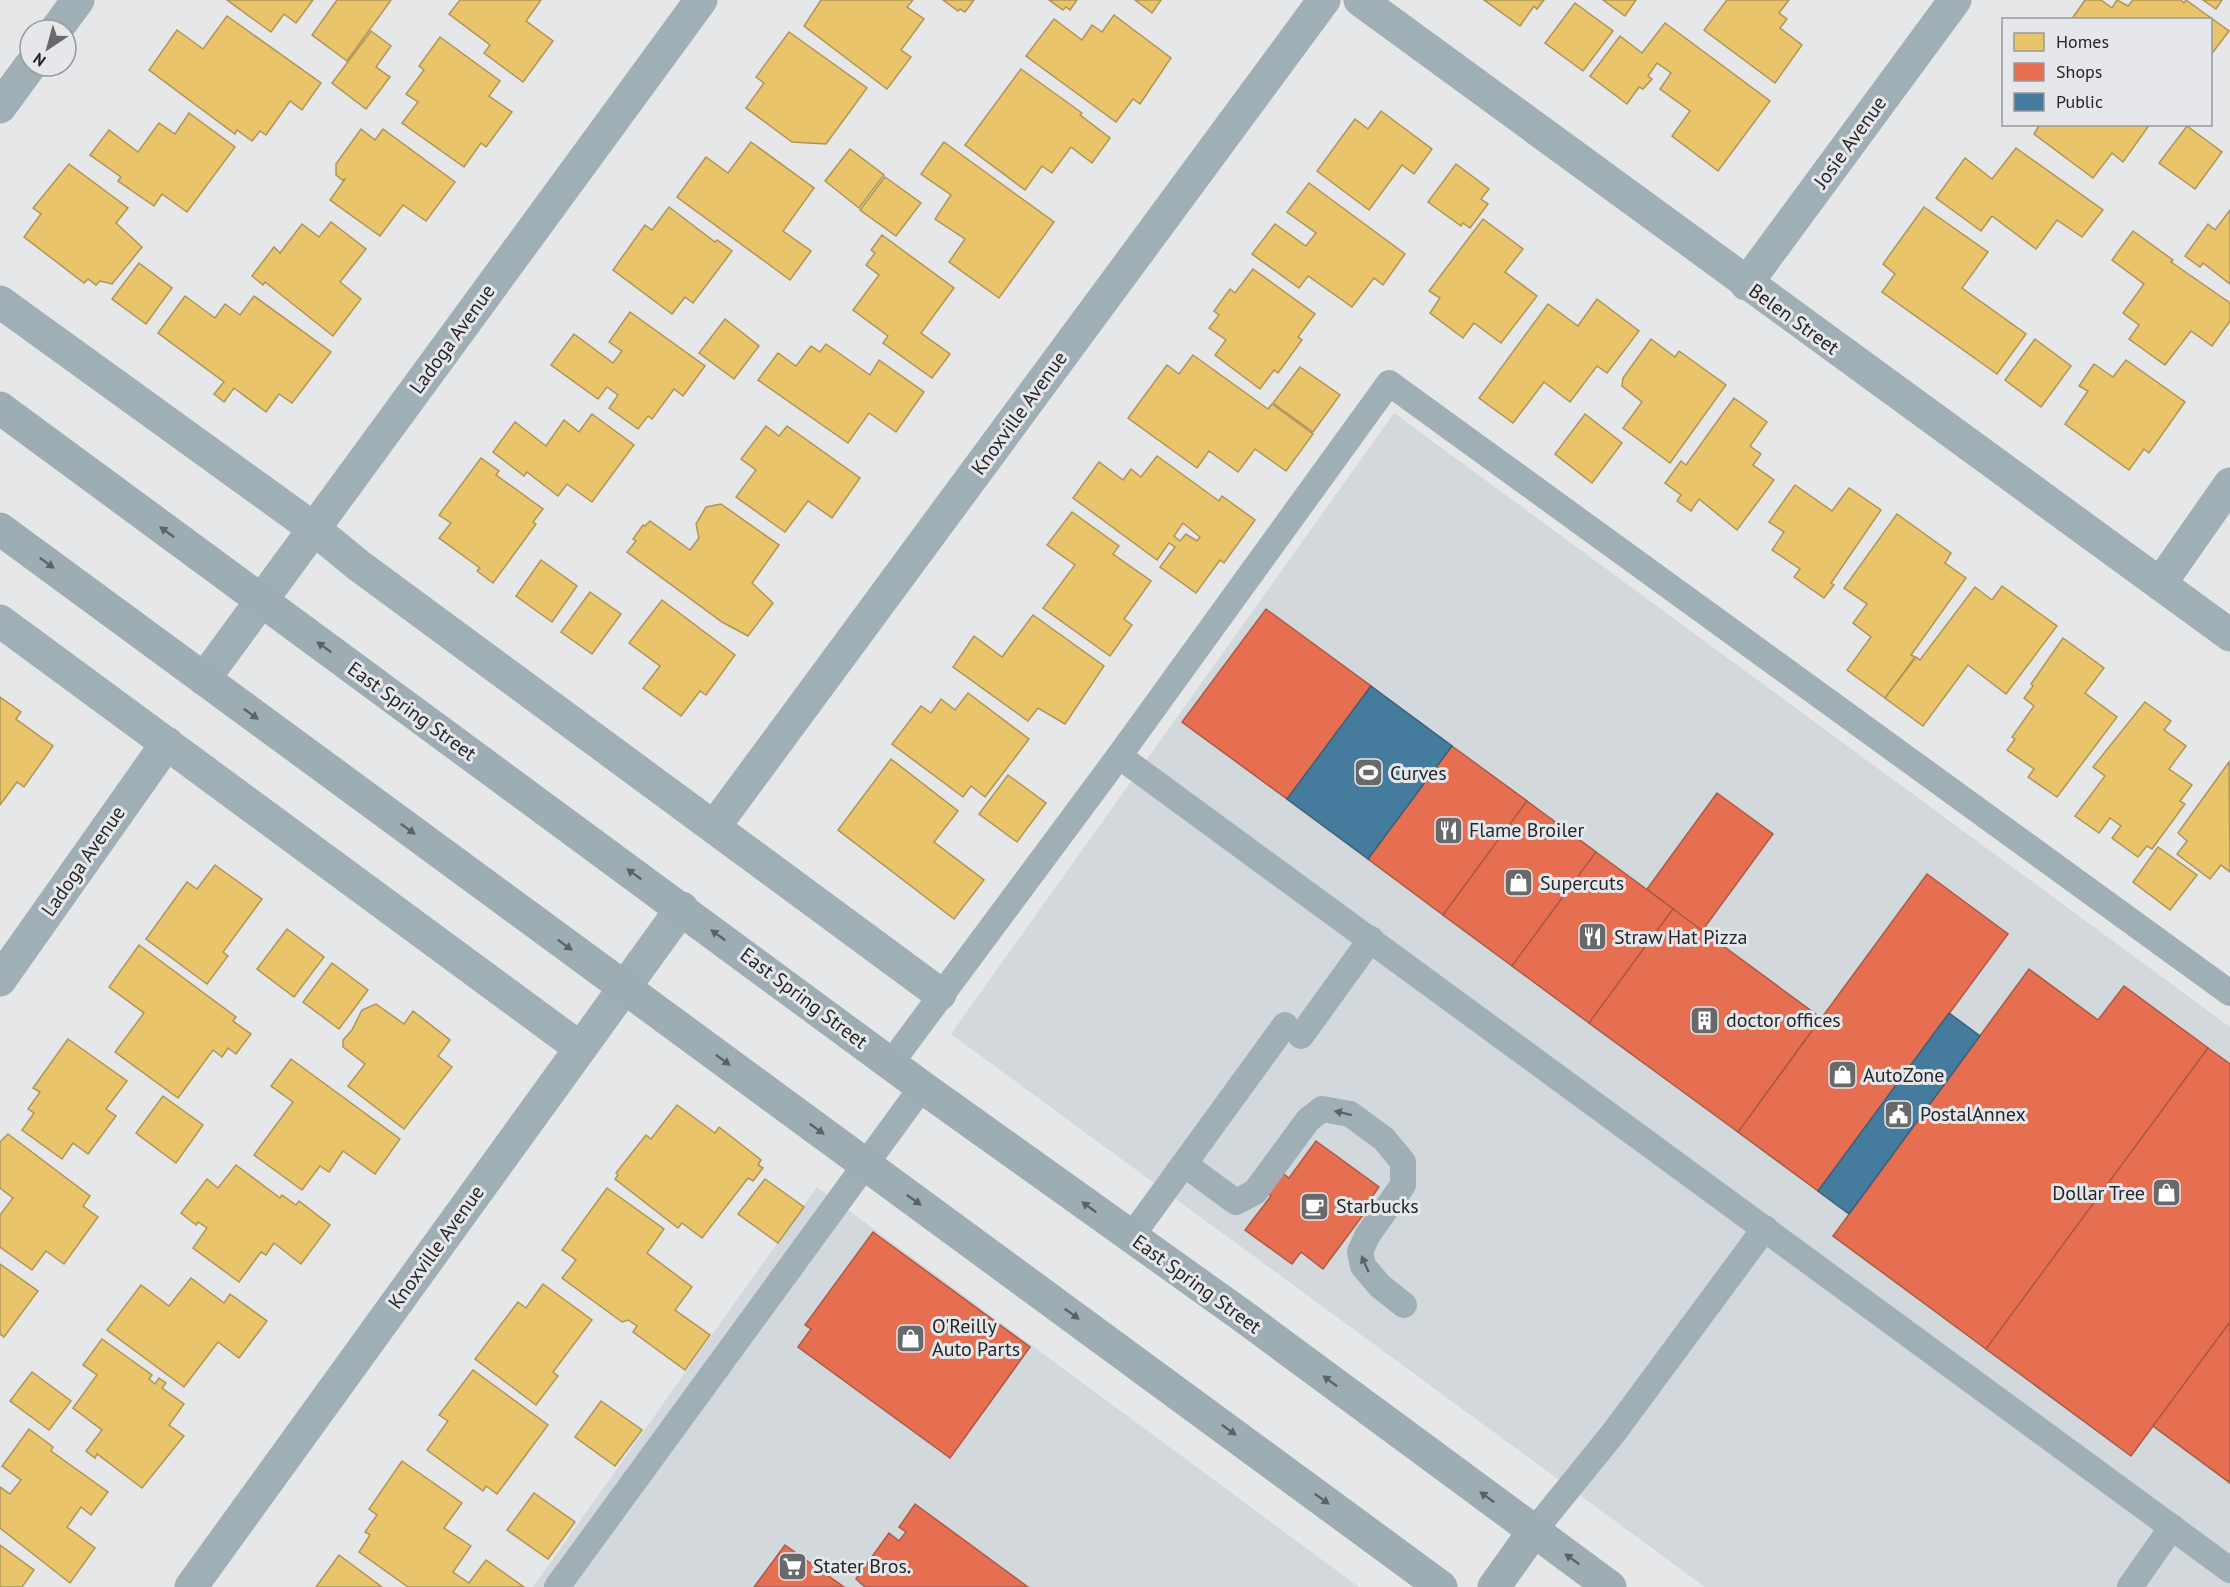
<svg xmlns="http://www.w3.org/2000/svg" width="2230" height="1587" font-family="'PT Sans',sans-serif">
  <rect width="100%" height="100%" fill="#e6e7e9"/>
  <g fill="#d3d8dc">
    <path d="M1394,413l836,614v560h-525l-754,-553z"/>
    <path d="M817,1187l542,400h-826z"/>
  </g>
  <g fill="#e9c46a" stroke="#ae9456" stroke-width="1.5" fill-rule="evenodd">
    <path d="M227,0h86l-17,23 -12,-9 -13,18z"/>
    <path d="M337,0h54l-44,61 -35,-26z"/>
    <path d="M460,0h81l-15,21 27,20 -30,41 -39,-29 6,-8 -41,-31z"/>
    <path d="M821,0h92l-6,7 17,12 -23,31 10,7 -24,32 -83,-63z"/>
    <path d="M943,0h31l-9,12 -5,-3 -2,2z"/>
    <path d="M1049,0h28l-7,10 -4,-3 -3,3z"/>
    <path d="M1135,0h26l-9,13z"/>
    <path d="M1484,0h60l-7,9 -3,-3 -14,20z"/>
    <path d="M1603,0h33l-11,16z"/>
    <path d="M1727,0h62l-10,13 8,6 -7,9 22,17 -27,38 -71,-53z"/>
    <path d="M2085,0h16l11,8 5,-8 11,6 5,-6h48l3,3 2,-3 43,31 -19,25v-36h-139z"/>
    <path d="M2203,0h19l-6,9z"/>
    <path d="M1575,3l38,28 -30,40 -38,-28z"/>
    <path d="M1114,15l57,43 -31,46 -7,-5 -17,23 -90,-66 28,-37 28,21 10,-15 10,7z"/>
    <path d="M227,16l94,67 -19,27 -12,-9 -24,34 -6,-4 -8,10 -15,-11 -2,4 -86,-64 28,-40 26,19z"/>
    <path d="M1665,23l105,78 -52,70 -46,-35 18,-25 -30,-22 11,-16 -14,-10 -9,13 4,3 -9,10 -4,-2 -12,17 -37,-28 30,-40 22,17z"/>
    <path d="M371,31l20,15 -15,21 14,10 -24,32 -34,-26z"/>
    <path d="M789,32l78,56 -41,56 -34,-2 -46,-34 18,-25 -8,-6z"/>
    <path d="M440,37l60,44 -11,15 23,16 -26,35 -5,-4 -17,24 -62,-44 16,-21 -12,-8 18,-24 -5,-4z"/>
    <path d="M1021,69l61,44 -2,2 30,23 -18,25 -21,-16 -19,26 -10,-7 -17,24 -60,-45z"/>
    <path d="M1381,111l51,38 -18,25 -12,-9 -33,45 -52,-39 38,-52 13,10z"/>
    <path d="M189,113l46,34 -48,65 -25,-18 -8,12 -36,-25 3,-4 -31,-22 19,-25 29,22 21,-29 16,11z"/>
    <path d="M2040,124h110l-27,38 -11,-9 -19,25 -59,-44z"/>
    <path d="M2187,126l35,26 -27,37 -36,-26z"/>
    <path d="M361,129l14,11 8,-11 72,53 -29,39 -23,-16 -23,31 -50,-36 15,-21 -3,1 -6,-5v-11z"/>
    <path d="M751,142l63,46 -31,43 28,20 -21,29 -113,-83 29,-40 22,16z"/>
    <path d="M944,142l110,80 -55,76 -50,-36 16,-23 -30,-20 16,-24 -30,-21z"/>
    <path d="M2016,148l87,62 -21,27 -25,-17 -21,29 -44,-33 -11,15 -45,-33 29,-40 27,21z"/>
    <path d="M850,149l34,26 -25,33 -34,-27z"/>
    <path d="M69,164l59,44 -12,15 26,24 -30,37 -12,-3 -4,4 -8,-6 -4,4 -60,-46 17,-23 -8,-6z"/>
    <path d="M1456,164l33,25 -8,10 7,5 -18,24 -7,-5 -2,3 -33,-24z"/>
    <path d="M885,177l36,26 -25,33 -36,-26z"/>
    <path d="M1309,183l96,71 -22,31 -9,-7 -22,29 -44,-31 -9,12 -47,-34 23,-30 31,22 10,-13 -29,-21z"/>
    <path d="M669,207l46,35 2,-2 15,11 -39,52 -8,-6 -13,17 -59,-44 32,-45 7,5z"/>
    <path d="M1924,207l64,45 -26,36 64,46 -29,40 -115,-82 13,-18 -12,-10z"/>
    <path d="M2230,210v74l-27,-21 -3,4 -15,-11 23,-32 7,6z"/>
    <path d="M1483,219l40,30 -18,23 32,24 -36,47 -27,-20 -11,15 -33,-25 10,-15 -11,-7z"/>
    <path d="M331,222l35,27 -26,33 21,17 -28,37 -68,-54 -2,3 -11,-9 22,-29 6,6 22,-29 17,13z"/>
    <path d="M2133,231l40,29 -2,2 59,41v18l-18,25 -21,-15 -26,34 -36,-26 10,-14 -16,-12 21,-29 -32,-24z"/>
    <path d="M882,235l72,53 -33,45 29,21 -18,24 -49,-35 5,-7 -35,-26 26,-35 -13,-10 9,-12 -4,-3z"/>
    <path d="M139,263l33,25 -26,36 -34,-25z"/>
    <path d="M1253,269l62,45 -17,23 4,3 -24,33 -4,-3 -14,19 -45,-34 11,-15 -17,-12 10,-13 -5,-4 16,-22 5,4z"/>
    <path d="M185,296l30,22 10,-14 15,11 14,-19 77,56 -39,51 -13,-9 -13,18 -32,-24 -10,14 -10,-8 10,-12 -66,-49z"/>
    <path d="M1597,299l42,32 -32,42 -10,-7 -27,36 -26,-20 -31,41 -34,-25 69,-94 30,22z"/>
    <path d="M630,312l75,54 -22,30 -9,-7 -22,30 -4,-3 -10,13 -29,-21 9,-13 -11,-8 -9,12 -47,-34 23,-31 39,29 9,-12 -13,-9z"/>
    <path d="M725,319l34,27 -25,33 -35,-26z"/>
    <path d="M1651,339l24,18 4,-6 47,34 -56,78 -47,-35 19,-26 -20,-16 1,-8z"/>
    <path d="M2035,339l36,27 -30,41 -36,-27z"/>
    <path d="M826,344l44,31 9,-15 45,32 -28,40 -27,-19 -21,30 -90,-63 20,-27 18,13 15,-20 9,6z"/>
    <path d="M1193,355l75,54 4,-5 41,30 -27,37 -31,-22 -17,23 -29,-21 -12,17 -69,-50 39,-53 12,9z"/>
    <path d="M2126,360l59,42 -36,51 -5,-4 -15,21 -64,-46 23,-33 -9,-5 15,-22 19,13z"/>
    <path d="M1300,367l40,28 -27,37 -40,-29z"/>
    <path d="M1734,398l33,24 -17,24 11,8 -8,11 21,15 -37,50 -38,-31 -8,12 -14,-10 4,-6 -16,-12 16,-22 5,4z"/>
    <path d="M592,414l42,31 -42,57 -25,-18 -9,12 -31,-24 -3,4 -31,-24 22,-30 31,24 18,-26 15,12z"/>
    <path d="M1585,414l37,29 -30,40 -37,-29z"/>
    <path d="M766,426l13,10 8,-10 73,52 -28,40 -24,-17 -23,31 -49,-35 20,-27 -15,-11z"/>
    <path d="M1157,456l62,45 3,-5 33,24 -31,43 -4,-3 -24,33 -36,-26 15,-20 -6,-4 -12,17 -84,-62 26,-36 24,18 8,-11 10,8zM1183,523l17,14 -3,4 -11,-7 -6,7 -6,-5z"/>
    <path d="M481,458l18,13 -3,4 47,34 -10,13 3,2 -43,59 -16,-12 3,-3 -41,-30 12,-15 -12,-8z"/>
    <path d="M1795,485l37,26 17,-23 32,22 -50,73 3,2 -10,13 -30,-21 6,-8 -28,-19 12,-18 -15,-10z"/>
    <path d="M721,504l58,41 -27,38 21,20 -25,33 -26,-14 -95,-70 9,-11 -3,-2 10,-14 2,1 5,-5 40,29 9,-12 -3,-14 10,-17z"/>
    <path d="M1072,512l47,34 -6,8 38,27 -27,38 8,6 -22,31 -67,-48 32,-43 -28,-20z"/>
    <path d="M1897,514l54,39 -6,10 21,15 -55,77 4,2 -30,41 -38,-28 24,-33 -18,-14 14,-19 -23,-16z"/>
    <path d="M541,560l36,26 -25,36 -36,-26z"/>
    <path d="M2002,586l55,40 -51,68 -38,-29 -45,61 -38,-28 31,-41 4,3 55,-73 17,13z"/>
    <path d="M590,592l31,22 -29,40 -31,-22z"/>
    <path d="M662,600l73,55 -29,40 -6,-4 -19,25 -38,-28 17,-22 -31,-23z"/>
    <path d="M1033,615l71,51 -39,58 -27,-16 -10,13 -75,-54 21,-31 28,21z"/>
    <path d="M2063,638l41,30 -19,25 32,24 -60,80 -29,-20 6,-8 -27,-19 8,-11 -3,-2 22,-31 -10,-8 9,-12 -2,-2z"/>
    <path d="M968,693l61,46 -44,58 -14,-11 -8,11 -71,-53 29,-38 10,7 10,-14 14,11z"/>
    <path d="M0,697l21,15 -5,7 37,27 -29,41 -7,-5 -17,23z"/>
    <path d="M2145,702l26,19 -7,9 22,16 -17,23 23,16 -12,16 5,3 -33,45 -5,-3 -9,11 -26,-19 9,-12 -11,-8 -11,15 -24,-17 30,-40 -12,-9z"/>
    <path d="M891,759l67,52 -24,31 50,38 -30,39 -116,-89z"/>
    <path d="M2229,762l1,110 -9,-7 -11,14 -33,-25 10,-13 -9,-8z"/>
    <path d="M1008,775l38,28 -29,39 -38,-28z"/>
    <path d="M2158,847l39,28 -27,35 -37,-28z"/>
    <path d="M215,865l47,34 -39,53 5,4 -21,28 -61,-45 41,-57 10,7z"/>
    <path d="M287,929l37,28 -30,40 -37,-28z"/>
    <path d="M139,945l97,72 -3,4 18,13 -15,20 -8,-6 -6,9 -9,-7 -35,48 -63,-46 29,-39 -35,-26z"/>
    <path d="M332,963l36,27 -29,39 -36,-27z"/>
    <path d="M376,1004l28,20 9,-13 37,29 -12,16 14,11 -48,62 -56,-43 17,-22 -22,-17v-7l9,-10 10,-20z"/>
    <path d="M68,1039l59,42 -21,28 10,7 -28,38 -15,-11 -11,16 -40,-29 12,-17 -6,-4 12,-17 -7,-4z"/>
    <path d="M291,1059l109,80 -25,35 -32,-23 -14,21 -9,-6 -18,24 -48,-35 39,-53 -22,-16z"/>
    <path d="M163,1096l40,29 -27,38 -40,-30z"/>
    <path d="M677,1105l38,28 4,-6 42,33 -3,5 5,3 -10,13 -5,-3 -46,60 -20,-15 -4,5 -63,-49 3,-4 -2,-2 30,-38 5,4z"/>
    <path d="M8,1134l82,62 -7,10 15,11 -34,47 -18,-13 -14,19 -32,-23v-32l13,-17 -13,-10v-46z"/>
    <path d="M236,1165l44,33 2,-3 14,10 3,-4 31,24 -29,39 -27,-21 -8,12 -5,-3 -22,30 -46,-34 14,-20 -9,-6 -2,3 -15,-12 26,-34 11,9z"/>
    <path d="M765,1179l39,28 -26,36 -40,-29z"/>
    <path d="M607,1188l57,41 -17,24 45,34 -17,23 35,25 -25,35 -52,-38 4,-6 -9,-6 -6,2 -60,-44 14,-18 -14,-10z"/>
    <path d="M0,1264l38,27 -34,46 -4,-3z"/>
    <path d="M191,1278l33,25 6,-9 37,27 -28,37 -21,-16 -34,45 -77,-57 34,-45 28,21z"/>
    <path d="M543,1284l49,36 -39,52 5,4 -22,29 -61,-46 43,-57 8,6z"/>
    <path d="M102,1339l50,36 -3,4 6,5 4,-6 7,5 -4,5 22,16 -15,21 15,11 -42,52 -45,-34 -2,4 -9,-7 16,-21 -29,-22 24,-33 -14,-10z"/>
    <path d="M473,1370l75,55 -51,69 -11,-8 -3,5 -56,-41 21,-29 -9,-6z"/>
    <path d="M32,1372l39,29 -22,29 -39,-29z"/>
    <path d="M601,1401l41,29 -27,36 -40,-29z"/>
    <path d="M29,1429l24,18 -2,4 57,41 -17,23 -10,-8 -14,20 28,21 -25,35 -70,-55v-41l10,7 11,-14 -19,-14z"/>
    <path d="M402,1461l60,42 -18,25 27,18 -18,26 16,11 17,-23 38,27h-116l-49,-35 11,-17 -5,-3 12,-17 -8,-6z"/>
    <path d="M534,1493l41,29 -27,37 -41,-29z"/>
    <path d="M0,1545l34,25 -12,17h-22z"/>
    <path d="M339,1555l43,32h-66z"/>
  </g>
  <g fill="#e76f51" stroke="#ac5944" stroke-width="1.5">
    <path d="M1266,609l105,77 -84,113 -105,-77z"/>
    <path d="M1452,746l75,55 -84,114 -75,-56z"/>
    <path d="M1717,793l56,41 -71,97 -55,-42z"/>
    <path d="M1527,801l69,51 -84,114 -69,-51z"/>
    <path d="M1596,852l77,57 -84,114 -77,-57z"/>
    <path d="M1927,874l81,60 -190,257 -80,-59z"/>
    <path d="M1673,909l148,109 -83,114 -149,-109z"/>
    <path d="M2029,969l69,51 26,-34 84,62 -222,301 -153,-113z"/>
    <path d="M2208,1048l22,16v258l-99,134 -145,-107z"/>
    <path d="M1316,1141l63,46 -13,18 3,2 -46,62 -22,-17 -9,12 -47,-34 26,-34 -9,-7 15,-20 12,9z"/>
    <path d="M873,1232l157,115 -80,111 -152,-111 13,-18 -6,-4z"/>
    <path d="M2230,1322v161l-77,-57z"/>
    <path d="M915,1504l113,83h-163l-9,-8 33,-46 10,8 7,-9 -7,-5z"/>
    <path d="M785,1545l59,42h-90z"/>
  </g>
  <g fill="#457b9d" stroke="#3b6179" stroke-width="1.5">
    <path d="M1371,686l81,60 -84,113 -81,-60z"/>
    <path d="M1949,1013l31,23 -131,178 -31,-23z"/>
  </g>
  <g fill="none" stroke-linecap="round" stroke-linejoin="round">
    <g stroke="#a0afb6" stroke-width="26">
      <path d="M1119,756l1111,814"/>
      <path d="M1301,1036l70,-97"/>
      <path d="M891,1063l228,-307 270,-373 841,610"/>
      <path d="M1184,1164l52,38 19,-10 53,-72 14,-11 28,5 34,25 19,23v23l-36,51 -7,16 3,14 17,20 24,19"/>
      <path d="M1131,1237l154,-212"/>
      <path d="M1534,1531l81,-100 150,-203"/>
      <path d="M557,1587l365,-500"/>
      <path d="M2130,1587l42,-60"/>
    </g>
    <g stroke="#a0afb6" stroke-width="33">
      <path d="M1360,0l870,635"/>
      <path d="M56,30l22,-30"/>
      <path d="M0,107l30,-41"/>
      <path d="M1746,284l209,-284"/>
      <path d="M0,302l313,226 45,37 582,429"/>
      <path d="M2160,584l70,-100"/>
      <path d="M0,621l580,427"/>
      <path d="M204,679l497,-679"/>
      <path d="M714,827l610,-827"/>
      <path d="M0,980l167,-237"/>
      <path d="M191,1587l491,-679"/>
    </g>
    <g stroke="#9eacb3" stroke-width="33">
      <path d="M0,408l922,679 318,227 370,273"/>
      <path d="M0,529l1441,1058"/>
      <path d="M1494,1587l40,-56"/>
    </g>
  </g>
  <defs><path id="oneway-solid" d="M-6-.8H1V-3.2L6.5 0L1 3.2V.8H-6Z" transform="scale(1.5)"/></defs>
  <g fill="#5b6265">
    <use href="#oneway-solid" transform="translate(167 532) rotate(-144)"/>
    <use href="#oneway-solid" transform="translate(47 563) rotate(36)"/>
    <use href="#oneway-solid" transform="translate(324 647) rotate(-144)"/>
    <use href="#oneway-solid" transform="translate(251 714) rotate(36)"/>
    <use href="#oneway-solid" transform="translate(408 829) rotate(36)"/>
    <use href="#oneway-solid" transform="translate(634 874) rotate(-144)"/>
    <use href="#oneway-solid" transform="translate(718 935) rotate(-144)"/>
    <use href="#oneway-solid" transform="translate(565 945) rotate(36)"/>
    <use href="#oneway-solid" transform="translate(723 1060) rotate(36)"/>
    <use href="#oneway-solid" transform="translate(817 1129) rotate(36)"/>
    <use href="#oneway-solid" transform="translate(914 1200) rotate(36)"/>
    <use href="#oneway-solid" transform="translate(1089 1207) rotate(-144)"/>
    <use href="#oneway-solid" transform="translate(1072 1314) rotate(36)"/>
    <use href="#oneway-solid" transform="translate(1330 1381) rotate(-143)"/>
    <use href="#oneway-solid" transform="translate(1229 1430) rotate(36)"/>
    <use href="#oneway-solid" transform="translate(1487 1497) rotate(-144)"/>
    <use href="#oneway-solid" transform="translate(1322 1499) rotate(36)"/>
    <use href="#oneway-solid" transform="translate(1572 1559) rotate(-144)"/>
  </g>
  <g fill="#5c6367">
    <use href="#oneway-solid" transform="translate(1343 1113) rotate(-166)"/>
    <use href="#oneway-solid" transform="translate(1365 1264) rotate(-114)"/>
  </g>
  <defs>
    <symbol id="stadium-square" viewBox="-11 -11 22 22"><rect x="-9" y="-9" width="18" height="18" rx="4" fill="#68696a" stroke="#e5e7ea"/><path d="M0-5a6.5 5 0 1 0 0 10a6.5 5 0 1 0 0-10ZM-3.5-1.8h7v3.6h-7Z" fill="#fff"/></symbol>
    <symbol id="restaurant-square" viewBox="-11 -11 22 22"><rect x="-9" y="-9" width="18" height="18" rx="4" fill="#68696a" stroke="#e5e7ea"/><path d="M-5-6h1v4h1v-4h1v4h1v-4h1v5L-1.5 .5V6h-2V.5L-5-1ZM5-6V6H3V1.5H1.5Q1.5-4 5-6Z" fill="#fff"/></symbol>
    <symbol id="shop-square" viewBox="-11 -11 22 22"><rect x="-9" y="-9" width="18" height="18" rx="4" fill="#68696a" stroke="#e5e7ea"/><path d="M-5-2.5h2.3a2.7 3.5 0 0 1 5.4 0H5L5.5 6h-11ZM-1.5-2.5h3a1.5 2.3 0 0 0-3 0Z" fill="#fff"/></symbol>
    <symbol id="building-square" viewBox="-11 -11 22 22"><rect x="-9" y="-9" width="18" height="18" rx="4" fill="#68696a" stroke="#e5e7ea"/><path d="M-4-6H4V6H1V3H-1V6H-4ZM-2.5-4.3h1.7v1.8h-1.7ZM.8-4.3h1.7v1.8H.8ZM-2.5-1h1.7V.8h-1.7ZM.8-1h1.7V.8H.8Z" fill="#fff"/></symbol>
    <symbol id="civic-square" viewBox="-11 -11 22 22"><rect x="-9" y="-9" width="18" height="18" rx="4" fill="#68696a" stroke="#e5e7ea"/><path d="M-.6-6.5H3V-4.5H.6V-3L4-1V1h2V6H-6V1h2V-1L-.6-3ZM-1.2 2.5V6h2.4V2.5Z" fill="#fff"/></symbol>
    <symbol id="cafe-square" viewBox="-11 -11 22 22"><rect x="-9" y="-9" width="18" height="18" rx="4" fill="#68696a" stroke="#e5e7ea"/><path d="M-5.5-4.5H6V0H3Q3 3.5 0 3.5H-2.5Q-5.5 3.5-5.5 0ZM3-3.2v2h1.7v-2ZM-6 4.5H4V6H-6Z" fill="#fff"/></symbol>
    <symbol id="supermarket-square" viewBox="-11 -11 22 22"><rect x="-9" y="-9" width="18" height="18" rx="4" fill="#68696a" stroke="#e5e7ea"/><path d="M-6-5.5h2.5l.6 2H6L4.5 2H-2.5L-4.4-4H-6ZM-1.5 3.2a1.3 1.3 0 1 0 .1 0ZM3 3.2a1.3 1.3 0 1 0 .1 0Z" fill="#fff"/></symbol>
  </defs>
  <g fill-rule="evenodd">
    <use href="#stadium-square" x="1352" y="756" width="33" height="33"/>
    <use href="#restaurant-square" x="1432" y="814" width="33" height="33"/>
    <use href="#shop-square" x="1502" y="866" width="33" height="33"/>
    <use href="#restaurant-square" x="1576" y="920" width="33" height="33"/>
    <use href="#building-square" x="1688" y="1004" width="33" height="33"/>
    <use href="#shop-square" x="1826" y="1058" width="33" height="33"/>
    <use href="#civic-square" x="1882" y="1098" width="33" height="33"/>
    <use href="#shop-square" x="2150" y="1176" width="33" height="33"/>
    <use href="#cafe-square" x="1298" y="1190" width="33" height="33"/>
    <use href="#shop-square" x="894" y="1322" width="33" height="33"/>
    <use href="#supermarket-square" x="776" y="1550" width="33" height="33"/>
  </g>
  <g text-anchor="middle" stroke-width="6" stroke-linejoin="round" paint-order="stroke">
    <g font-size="20" fill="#242526" stroke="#e5e7ea">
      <text transform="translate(1850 142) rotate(-54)" y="7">Josie Avenue</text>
      <text transform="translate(1794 319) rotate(36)" y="7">Belen Street</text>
      <text transform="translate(452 339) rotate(-54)" y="7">Ladoga Avenue</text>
      <text transform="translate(1019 413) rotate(-54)" y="7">Knoxville Avenue</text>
      <text transform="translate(412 711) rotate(36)" y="7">East Spring Street</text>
      <text transform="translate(83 861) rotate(-55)" y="7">Ladoga Avenue</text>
      <text transform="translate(804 998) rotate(37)" y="7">East Spring Street</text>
      <text transform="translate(436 1247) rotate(-54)" y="7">Knoxville Avenue</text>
      <text transform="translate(1197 1284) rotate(36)" y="7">East Spring Street</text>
    </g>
    <g font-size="20" fill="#242526" stroke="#e5e7ea" text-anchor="start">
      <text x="1390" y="780">Curves</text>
      <text x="1469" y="837">Flame Broiler</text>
      <text x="1540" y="890">Supercuts</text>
      <text x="1614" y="944">Straw Hat Pizza</text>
      <text x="1726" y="1027">doctor offices</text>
      <text x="1863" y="1082">AutoZone</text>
      <text x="1920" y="1121">PostalAnnex</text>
      <text x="2145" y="1200" text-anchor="end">Dollar Tree</text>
      <text x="1336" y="1213">Starbucks</text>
      <text x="932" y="1333">O'Reilly<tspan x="932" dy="23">Auto Parts</tspan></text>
      <text x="813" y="1573">Stater Bros.</text>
    </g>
  </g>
  <rect x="2002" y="18" width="210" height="108" fill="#e5e7ea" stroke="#98999c" stroke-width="1.5"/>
  <rect x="2014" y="33" width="30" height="18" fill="#e9c46a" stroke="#98999c" stroke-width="1.5"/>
  <text x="2056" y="48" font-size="18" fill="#242526">Homes</text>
  <rect x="2014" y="63" width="30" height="18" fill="#e76f51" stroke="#98999c" stroke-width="1.5"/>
  <text x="2056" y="78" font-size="18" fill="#242526">Shops</text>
  <rect x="2014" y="93" width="30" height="18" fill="#457b9d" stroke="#98999c" stroke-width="1.5"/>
  <text x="2056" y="108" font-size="18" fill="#242526">Public</text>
  <g transform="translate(48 48) rotate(216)"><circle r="28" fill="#e5e7ea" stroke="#98999c" stroke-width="1.5"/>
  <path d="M0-4.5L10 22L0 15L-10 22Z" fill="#68696a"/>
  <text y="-9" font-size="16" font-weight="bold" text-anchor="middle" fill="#242526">N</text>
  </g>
</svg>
